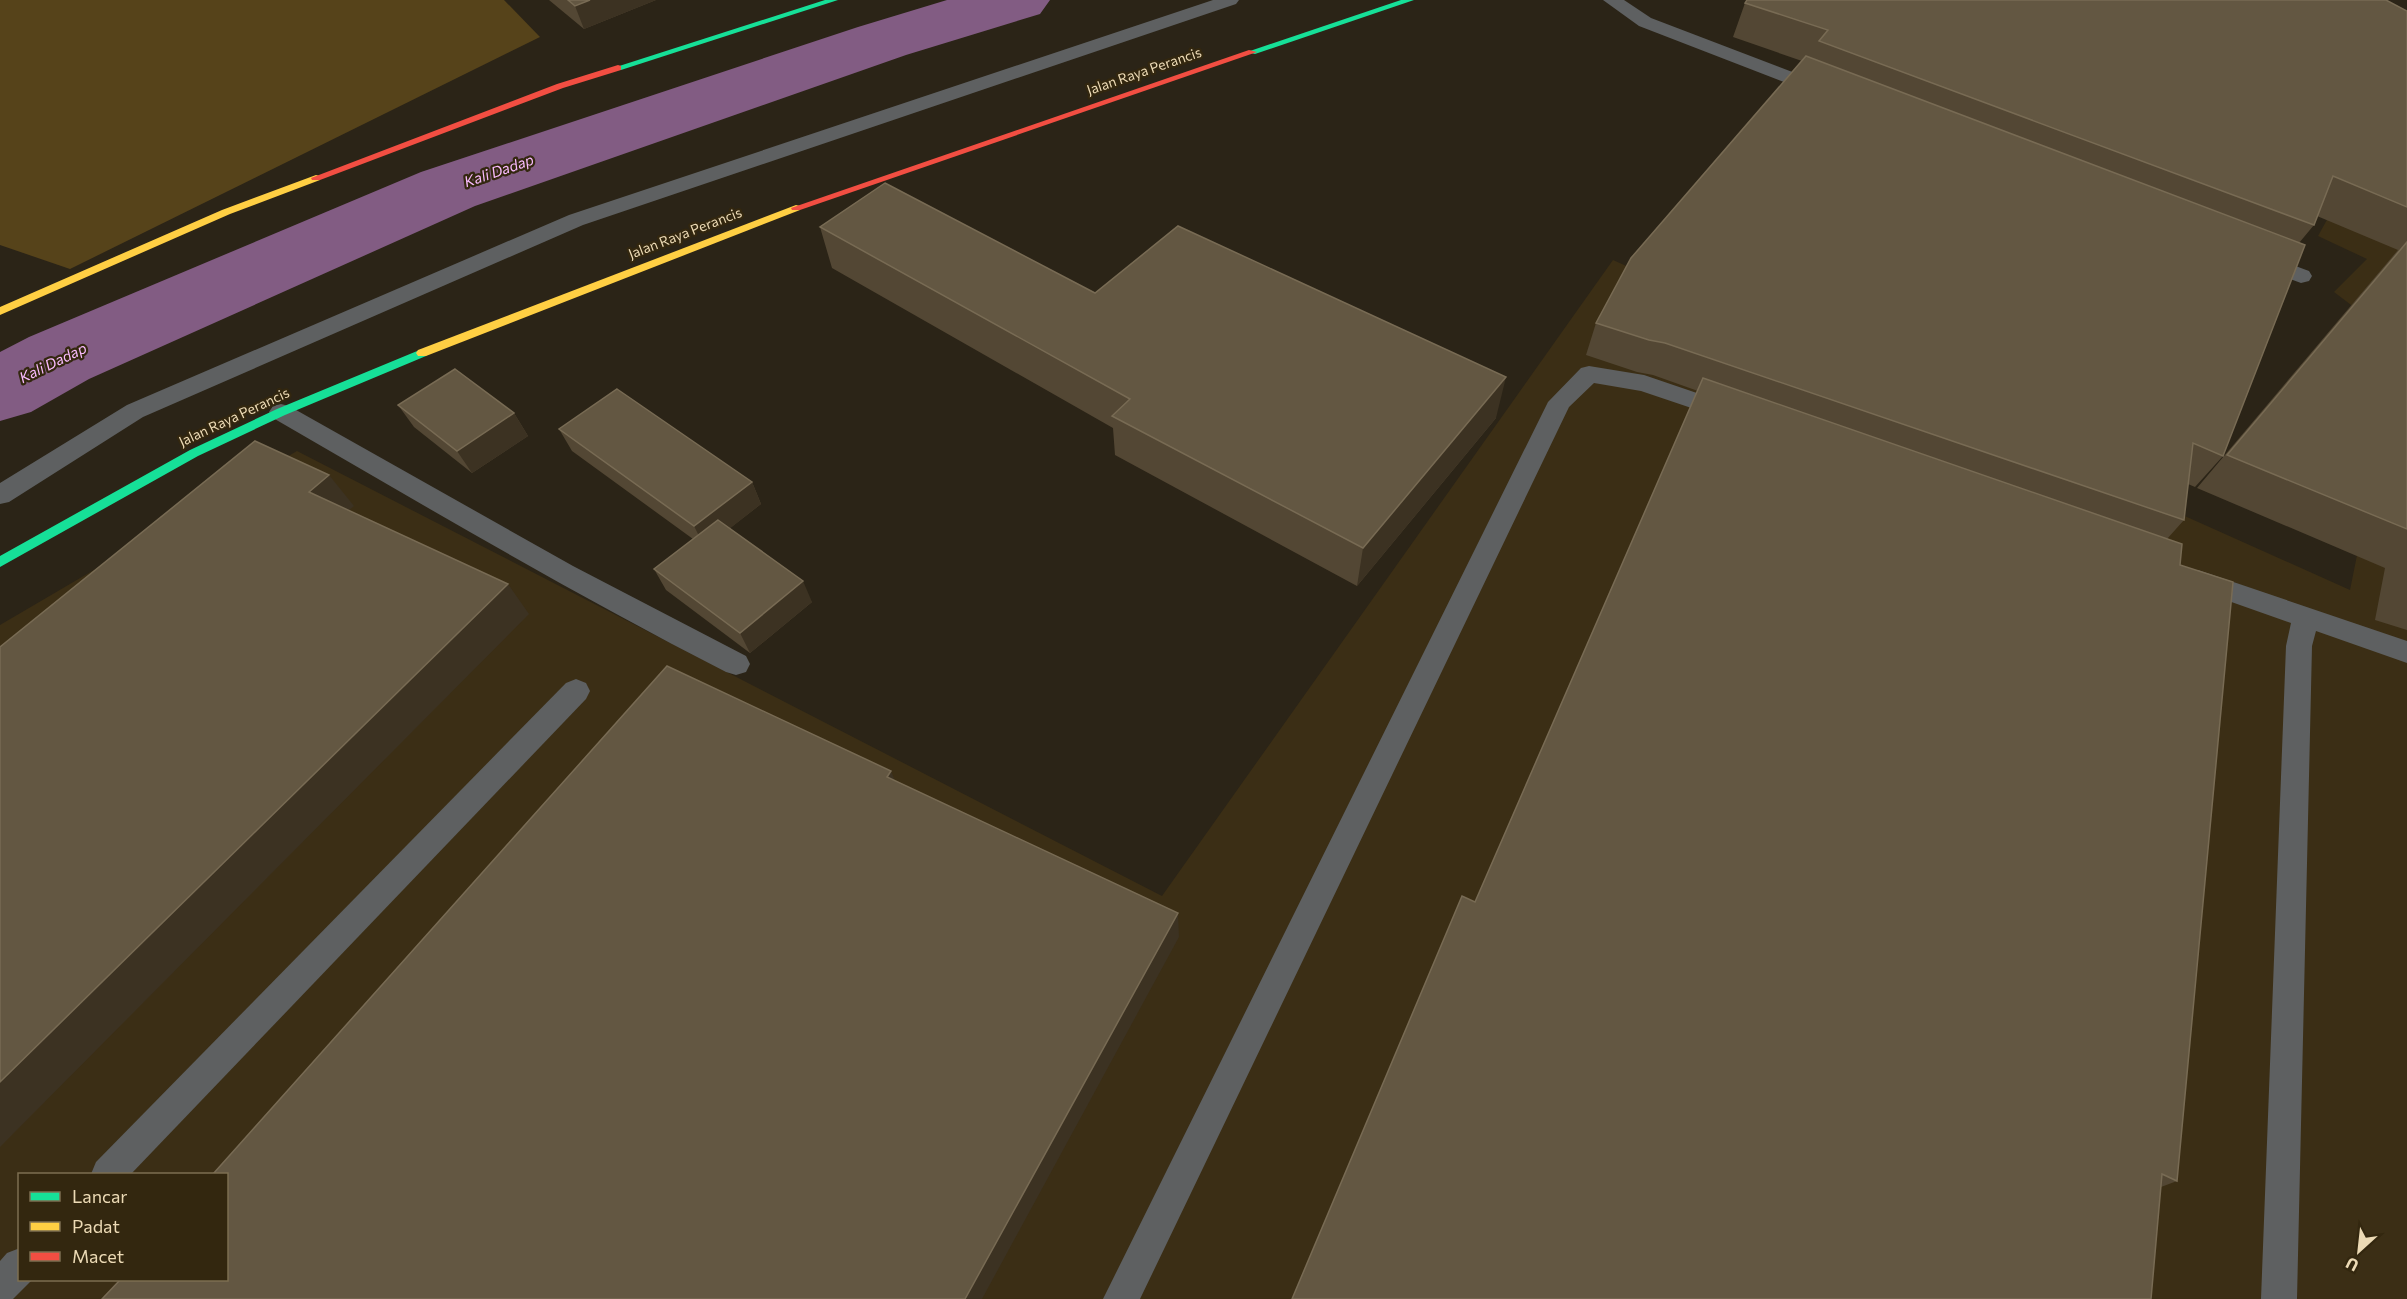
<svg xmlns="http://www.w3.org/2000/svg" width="2407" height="1299" font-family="Commissioner,sans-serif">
  <rect width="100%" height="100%" fill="#2b2417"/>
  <path fill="#3b2e15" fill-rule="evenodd" d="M2407,102v1197h-2407v-674l297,-174 865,445 451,-636 737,330 50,-248 -66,-50 33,-33 -49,-23 43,-78zM20,1174h206v106h-206z"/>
  <path fill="#56431a" d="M0,0h504l36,37 -470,232 -70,-24z"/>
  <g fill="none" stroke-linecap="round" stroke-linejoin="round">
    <path fill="#825c83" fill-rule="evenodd" d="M947,0h103l-10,14 -134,41 -431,151 -386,173 -58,33 -31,9v-69l29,-15 392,-165 437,-145z"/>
    <g fill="#5e6061" fill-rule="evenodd">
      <path d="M1213,0h26l-3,4 -653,221 -440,192 -134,85 -9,2v-21l127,-78 442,-190z"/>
      <path d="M1603,0h21l27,18 178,68 2,4 -2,4h-14l-176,-68z"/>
      <path d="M2261,253l48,18 3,5 -3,5 -8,2 -48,-18 -3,-5 3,-5z"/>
      <path d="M1589,366l55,9 91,31 4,6 -4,6 -8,2 -86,-29 -47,-8 -25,24 -429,892h-37l445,-897 33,-34z"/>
      <path d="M281,404l8,2 284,160 173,90 4,8 -4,8 -10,3 -10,-3c-154,-79 -303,-167 -453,-254l-4,-6 4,-6z"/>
      <path d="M2198,570l209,71v22l-91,-32 -4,15 -15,653h-36l25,-653 5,-23 -102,-36 -4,-7 4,-7z"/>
      <path d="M576,679l10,4 4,8 -4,8 -455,475h-40l5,-12 470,-479z"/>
      <path d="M20,1248v32h12l-19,19h-13v-38l7,-8z"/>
    </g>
    <g fill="#16e098" fill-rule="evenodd">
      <path d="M825,0h13l-217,70 -8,-2z"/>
      <path d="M1401,0h13l-159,54 -8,-2z"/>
      <path d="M422,349l6,4 -2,3 -141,59 -87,41 -198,111v-11l190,-106 87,-41z"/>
    </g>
    <g fill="#ffcf43" fill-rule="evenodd">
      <path d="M316,175l4,1v4l-90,34 -230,101v-8l222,-97z"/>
      <path d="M796,205l4,1v4l-374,146h-8l-2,-3 2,-3z"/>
    </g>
    <g fill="#f24e42" fill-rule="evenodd">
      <path d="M1249,50l8,2 -457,158h-8l-1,-2z"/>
      <path d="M618,65l3,1v4l-58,18 -243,92h-8l-1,-2 246,-94z"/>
    </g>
  </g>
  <g fill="#534734">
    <path d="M549,0h107l-72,29z"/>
    <path d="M1745,3l662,8v619l-32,-10 10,-52 -188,-80 201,-238 -81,-34 -3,9 -15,18 -76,213 -28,31 -7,-3 -4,36 -17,19 13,26 -3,616 -16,6 -686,-285 223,-511 -45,-16 -16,-3 -51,-17 10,-32 206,-262 -69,-24z"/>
    <path d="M820,227l275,66 401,125 -139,168 -242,-131 -2,-27 -281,-160z"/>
    <path d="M398,405l116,8 14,23 -56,37 -58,-46z"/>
    <path d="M559,429l193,53 9,22 -31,24 82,74 -62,51 -84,-63 -12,-21 39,-30 -121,-88z"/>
  </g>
  <g fill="#3c3222">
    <path d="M590,0h66l-72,29 -9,-23z"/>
    <path d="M1506,377l-10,41 -139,168 6,-38z"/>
    <path d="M514,413l14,23 -56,37 -15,-22z"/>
    <path d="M329,475l25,31 -19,16 -26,-30z"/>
    <path d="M752,482l9,22 -56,44 -11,-22z"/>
    <path d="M803,581l9,21 -62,51 -10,-20z"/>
    <path d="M508,584l21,30 -529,533v-65z"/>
    <path d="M891,771l11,27 -15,-21z"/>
    <path d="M1178,913l1,24 -197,362h-17z"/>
  </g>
  <g fill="#635742" stroke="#786b54" stroke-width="1.5">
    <path d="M568,0h22l-15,6z"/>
    <path d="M1747,0h639l21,11v196l-74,-31 -19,49 -495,-184 9,-11 -83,-27z"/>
    <path d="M1806,56l499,189 -82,211 -30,-13 -9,77 -519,-177 -16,-3 -53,-17 35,-65z"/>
    <path d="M885,183l210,110 83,-67 328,151 -143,171 -251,-132 18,-17 -310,-172z"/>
    <path d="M2407,242v287l-180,-74z"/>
    <path d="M455,369l59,44 -57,38 -59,-46z"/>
    <path d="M1703,378l479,166 -2,21 53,17 -56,599 -15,-7 -11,125h-859l170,-403 13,6z"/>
    <path d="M617,389l135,93 -58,44 -135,-97z"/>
    <path d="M255,441l74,34 -20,17 199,92 -508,498v-435z"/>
    <path d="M718,520l85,61 -63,52 -86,-64z"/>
    <path d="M667,666l224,105 -4,6 291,136 -213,386h-863l18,-19h106v-106h-13z"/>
  </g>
  <g text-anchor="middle" stroke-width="4.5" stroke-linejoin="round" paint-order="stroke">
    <g font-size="14" fill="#ecdab5" stroke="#33270f">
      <text transform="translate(1144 71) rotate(-19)" y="5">Jalan Raya Perancis</text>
      <text transform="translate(685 233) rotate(-21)" y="5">Jalan Raya Perancis</text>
      <text transform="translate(234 417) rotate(-25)" y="5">Jalan Raya Perancis</text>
    </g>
    <g font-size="15" font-style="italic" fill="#f9bbfe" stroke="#33270f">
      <text transform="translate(499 171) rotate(-19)" y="5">Kali Dadap</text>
      <text transform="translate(53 363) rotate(-26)" y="5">Kali Dadap</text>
    </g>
  </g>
  <rect x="18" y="1173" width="210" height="108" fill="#33270f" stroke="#7d6f51" stroke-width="1.5"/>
  <rect x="30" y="1192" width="30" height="9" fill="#16e098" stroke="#7d6f51" stroke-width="1.5"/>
  <text x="72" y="1203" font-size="18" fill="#ecdab5">Lancar</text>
  <rect x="30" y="1222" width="30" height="9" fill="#ffcf43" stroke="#7d6f51" stroke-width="1.5"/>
  <text x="72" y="1233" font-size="18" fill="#ecdab5">Padat</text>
  <rect x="30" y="1252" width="30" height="9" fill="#f24e42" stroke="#7d6f51" stroke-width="1.5"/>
  <text x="72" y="1263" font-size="18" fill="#ecdab5">Macet</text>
  <g transform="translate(2359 1251) rotate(207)" stroke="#33270f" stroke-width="4.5" paint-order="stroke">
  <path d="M0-4.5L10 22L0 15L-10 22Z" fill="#ecdab5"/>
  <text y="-9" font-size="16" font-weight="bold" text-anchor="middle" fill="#ecdab5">U</text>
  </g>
</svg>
